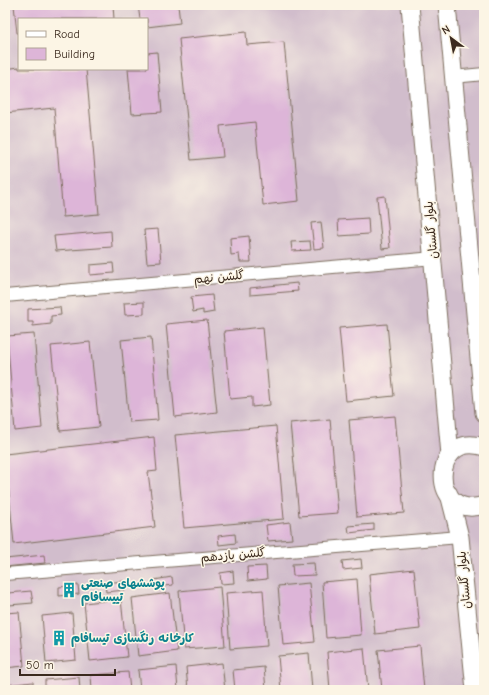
<svg xmlns="http://www.w3.org/2000/svg" width="489" height="695" viewBox="0 0 489 695" font-family="'Comic Neue','Playpen Sans Arabic',sans-serif">
<style>
.industrial{fill:#d1bdcc;fill-rule:evenodd}
.building{fill:#ddb5d8}
.lines{fill:none;stroke-linecap:round;stroke-linejoin:round}
.street-casing{stroke:#7c6d5d;stroke-width:14}
.secondary-casing{stroke:#7c6d5d;stroke-width:19}
.street{stroke:#fff;stroke-width:12}
.secondary{stroke:#fff;stroke-width:17}
.labels{text-anchor:middle;dominant-baseline:central;stroke-width:3;stroke-linejoin:round;paint-order:stroke}
.street-label{font-size:12px;fill:#3b2a1e;stroke:#fcf5e5}
.culture-label{font-size:12px;font-weight:bold;fill:#0d838f;stroke:#fcf5e5;text-anchor:start}
</style>
<rect width="100%" height="100%" fill="#fcf5e5"/>
<filter id="ink" filterUnits="userSpaceOnUse"><feTurbulence type="fractalNoise" baseFrequency=".025" numOctaves="2"/><feDisplacementMap in="SourceGraphic" scale="8" xChannelSelector="R" yChannelSelector="G"/><feConvolveMatrix kernelMatrix="1 2 1 2 8 2 1 2 1" color-interpolation-filters="sRGB"/></filter>
<filter id="wash" filterUnits="userSpaceOnUse"><feTurbulence type="fractalNoise" baseFrequency=".012" numOctaves="4" result="noise"/><feDisplacementMap in="SourceGraphic" scale="16" xChannelSelector="R" yChannelSelector="G"/><feGaussianBlur stdDeviation="0.9" result="paint"/><feColorMatrix in="noise" values="0 0 0 0 0 0 0 0 0 0 0 0 0 0 0 0 0 1.4 0 .05"/><feComposite in="paint" operator="in"/></filter>
<g filter="url(#wash)">
<rect width="100%" height="100%" fill="#f6ead2"/>
<path class="industrial" d="M 5,5 L 484,5 L 484,690 L 5,690 ZM 19,19 L 147,19 L 147,69 L 19,69 Z"/>
<g id="blocks">
<g class="building">
<polygon points="14,5 113,5 114,19 19,19 19,33 17,33"/>
<polygon points="138,5 178,5 180,23 147,27 147,19 140,19"/>
<polygon points="246,32 247,45 284,42 299,201 263,205 255,122 220,126 223,157 191,160 179,39"/>
<polygon points="157,52 162,112 132,114 128,69 147,69 147,53"/>
<polygon points="19,67 19,69 86,69 99,214 63,217 54,108 5,113 5,69"/>
<polygon points="385,196 390,248 382,249 377,197"/>
<polygon points="368,218 369,234 339,236 338,220"/>
<polygon points="321,222 324,248 314,249 311,223"/>
<polygon points="158,229 161,262 147,263 144,230"/>
<polygon points="111,231 112,247 56,251 54,236"/>
<polygon points="249,236 251,262 240,262 239,254 231,255 230,238"/>
<polygon points="310,241 311,250 292,251 291,242"/>
<polygon points="113,263 114,273 90,275 90,265"/>
<polygon points="297,283 298,291 250,295 250,288"/>
<polygon points="212,295 214,312 203,314 203,310 193,312 191,297"/>
<polygon points="144,302 144,314 125,315 124,303"/>
<polygon points="60,307 61,315 51,316 51,324 33,326 33,322 28,322 28,309"/>
<polygon points="207,320 217,412 175,417 166,324"/>
<polygon points="387,324 394,396 346,401 339,328"/>
<polygon points="263,327 270,405 252,407 252,397 230,399 224,331"/>
<polygon points="34,334 42,428 15,431 7,336"/>
<polygon points="151,337 158,420 129,422 121,340"/>
<polygon points="90,342 99,427 60,431 51,346"/>
<polygon points="395,416 404,513 357,517 349,420"/>
<polygon points="330,419 338,513 299,516 290,423"/>
<polygon points="276,426 284,519 184,528 175,435"/>
<polygon points="154,437 157,471 148,472 155,527 14,544 5,454"/>
<polygon points="290,522 292,539 268,541 266,525"/>
<polygon points="374,524 374,530 349,533 348,526"/>
<polygon points="235,534 236,543 219,545 218,536"/>
<polygon points="44,555 45,563 5,567 5,559"/>
<polygon points="361,559 362,568 343,570 342,561"/>
<polygon points="314,563 315,575 293,576 292,564"/>
<polygon points="266,566 267,579 248,581 247,567"/>
<polygon points="414,569 420,629 375,634 369,574"/>
<polygon points="233,571 234,583 221,584 220,573"/>
<polygon points="172,577 173,585 155,587 154,580"/>
<polygon points="357,579 361,635 326,638 322,582"/>
<polygon points="124,581 125,590 106,592 105,583"/>
<polygon points="309,583 315,642 283,645 278,586"/>
<polygon points="78,585 79,594 59,596 59,587"/>
<polygon points="220,587 225,646 184,649 179,591"/>
<polygon points="263,590 267,646 230,649 226,593"/>
<polygon points="31,591 33,603 9,605 8,593"/>
<polygon points="170,593 177,651 138,656 132,598"/>
<polygon points="121,599 127,657 90,661 84,603"/>
<polygon points="19,612 24,666 5,668 5,613"/>
<polygon points="72,613 76,660 46,663 42,616"/>
<polygon points="420,646 424,690 382,690 378,650"/>
<polygon points="364,648 368,690 330,690 327,652"/>
<polygon points="309,653 312,690 281,690 278,656"/>
<polygon points="222,663 225,690 188,690 186,667"/>
<polygon points="176,666 178,690 140,690 138,670"/>
<polygon points="264,667 266,690 235,690 233,670"/>
<polygon points="128,672 130,690 92,690 91,675"/>
<polygon points="79,677 80,690 45,690 45,680"/>
<polygon points="33,682 34,690 5,690 5,685"/>
</g>
</g>
</g>
<g filter="url(#ink)">
<use href="#blocks" fill-opacity="0" stroke="#7c6d5d" stroke-width="1"/>
<g class="lines">
<g class="street-casing">
<g id="street">
<polyline points="453,77 484,74"/>
<polyline points="5,296 434,258"/>
<polyline points="5,574 460,537"/>
</g>
</g>
<g class="secondary-casing">
<g id="secondary">
<polyline points="410,5 450,455"/>
<polyline points="447,5 484,413"/>
<path d="M 484,447 C 429,430 430,522 484,505"/>
<polyline points="449,494 460,537 475,690"/>
</g>
</g>
<use href="#street" class="street"/>
<use href="#secondary" class="secondary"/>
</g>
</g>
<defs>
<g id="building-bare" transform="scale(1.2)"><path d="M-4-6H4V6H1V3H-1V6H-4ZM-2.5-4.3h1.7v1.8h-1.7ZM.8-4.3h1.7v1.8H.8ZM-2.5-1h1.7V.8h-1.7ZM.8-1h1.7V.8H.8Z" fill="#0f9aa8" stroke="#fcf5e5" stroke-width="2.5" paint-order="stroke"/></g>
</defs>
<g fill-rule="evenodd">
<use href="#building-bare" x="69" y="590"/>
<use href="#building-bare" x="59" y="638"/>
</g>
<g class="labels">
<g class="street-label">
<text transform="translate(431 230) rotate(-95)">بلوار گلستان</text>
<text transform="translate(219 277) rotate(-5)">گلشن نهم</text>
<text transform="translate(233 555) rotate(-5)">گلشن یازدهم</text>
<text transform="translate(464 580) rotate(-95)">بلوار گلستان</text>
</g>
<g class="culture-label">
<text x="81" y="583">پوششهای صنعتی<tspan x="81" dy="14">تییسافام</tspan></text>
<text x="71" y="638">کارخانه رنگسازی تیسافام</text>
</g>
</g>
<rect width="489" height="695" fill="none" stroke="#fcf5e5" stroke-width="20"/>
<rect x="18" y="18" width="130" height="52" fill="#fcf5e5" stroke="#afa495"/>
<rect x="26" y="31" width="20" height="6" fill="#ffffff" stroke="#afa495"/>
<text x="54" y="38" font-size="12" fill="#3b2a1e">Road</text>
<rect x="26" y="48" width="20" height="12" fill="#ddb5d8" stroke="#afa495"/>
<text x="54" y="58" font-size="12" fill="#3b2a1e">Building</text>
<g transform="translate(451 38) rotate(328)" stroke="#fcf5e5" stroke-width="3" paint-order="stroke">
<path d="M0-3L7 15L0 10L-7 15Z" fill="#3b2a1e"/>
<text y="-6" font-size="11" font-weight="bold" text-anchor="middle" fill="#3b2a1e">N</text>
</g>
<path d="M20 669v6h95v-6" fill="none" stroke="#3b2a1e" stroke-width="2"/>
<text x="26" y="669" font-size="12" fill="#3b2a1e" stroke="#fcf5e5" stroke-width="3" paint-order="stroke">50 m</text>
</svg>
